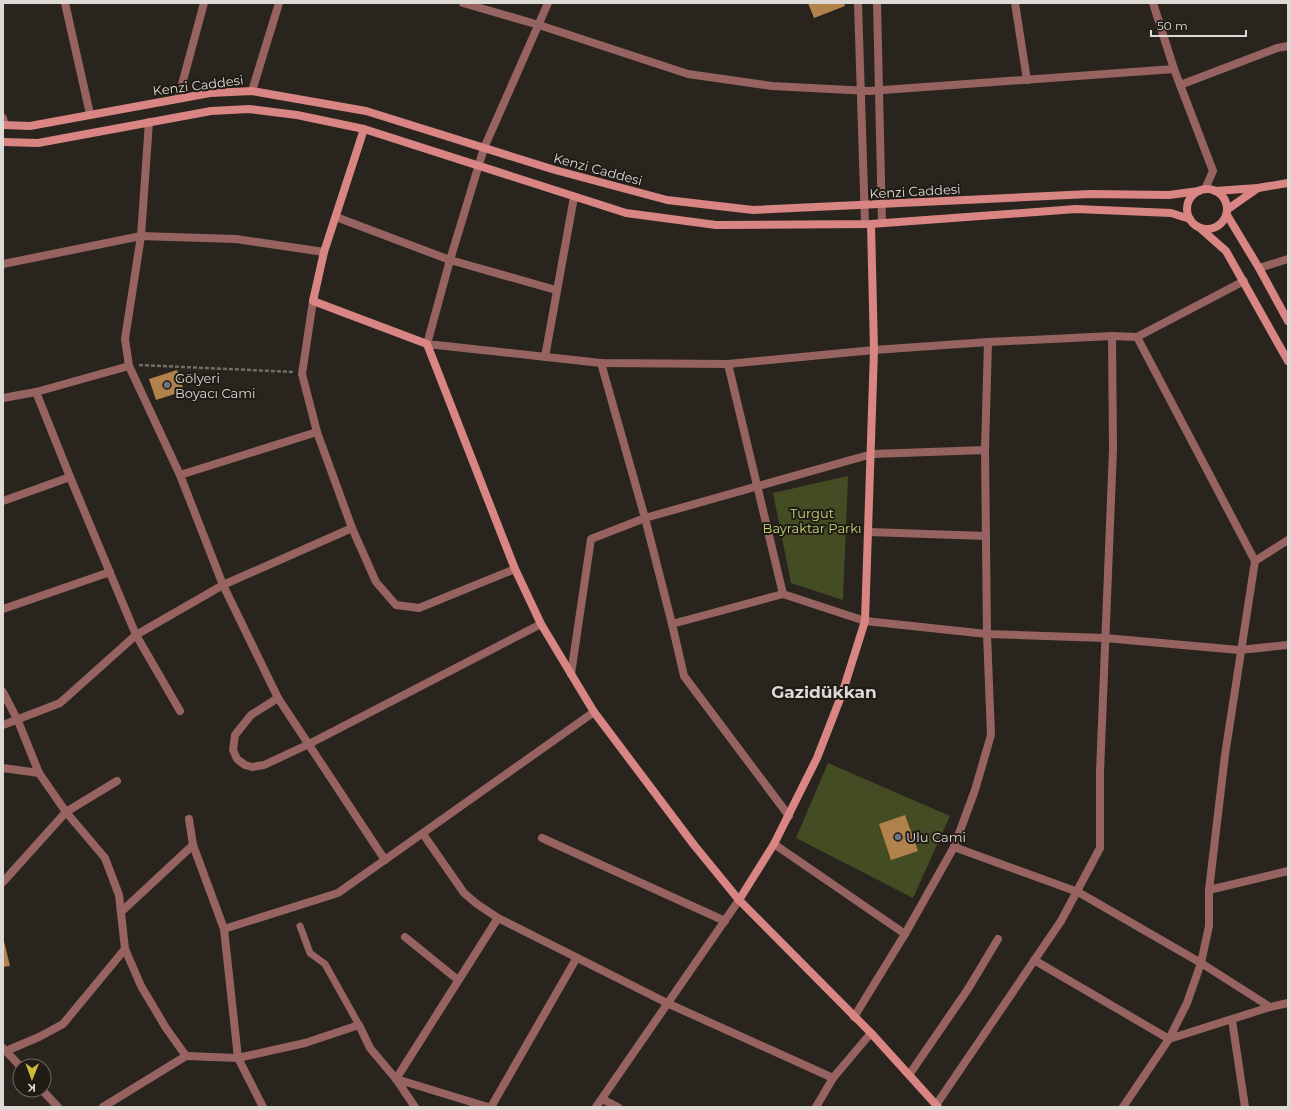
<svg xmlns="http://www.w3.org/2000/svg" width="1291" height="1110" viewBox="0 0 1291 1110" font-family="Montserrat,sans-serif">
<style>
.green{fill:#444c24}
.building{fill:#b1824c}
.lines{fill:none;stroke-linecap:round;stroke-linejoin:round}
.path{stroke:#726d68;stroke-width:2.5;stroke-dasharray:4 2;stroke-linecap:butt}
.lane{stroke:#976361;stroke-width:7}
.street{stroke:#976361;stroke-width:8}
.secondary{stroke:#d88583;stroke-width:8}
.worship-dot{fill:#6b7280;stroke:#201b15;stroke-width:1.5}
.labels{text-anchor:middle;dominant-baseline:central;stroke-width:4;stroke-linejoin:round;paint-order:stroke}
.street-label{font-size:13px;fill:#dddad6;stroke:#201b15}
.poi-label{font-size:13px;fill:#dddad6;stroke:#201b15;text-anchor:start}
.park-label{font-size:13px;fill:#c5d97b;stroke:#201b15}
.district-label{font-size:17px;font-weight:bold;fill:#dddad6;stroke:#201b15}
</style>
<rect width="100%" height="100%" fill="#2a241e"/>
<g class="green">
<polygon points="848,476 843,600 791,583 773,493"/>
<polygon points="828,763 950,816 913,898 796,838"/>
</g>
<g class="building">
<polygon points="808,3 844,3 845,6 814,18"/>
<polygon points="177,370 184,391 156,400 149,379"/>
<polygon points="905,815 918,851 891,860 879,824"/>
<polygon points="3,937 10,966 3,967"/>
</g>
<g class="lines">
<polyline class="path" points="139,365 294,372"/>
<polyline class="lane" points="300,926 310,953 325,964 359,1025"/>
<g class="street">
<polyline points="65,3 90,114"/>
<polyline points="463,3 539,25 688,74 772,86 869,91 1174,69"/>
<polyline points="548,3 484,148 450,260 427,344 601,363 728,364 874,350 988,342 1112,336 1137,337 1244,281"/>
<polyline points="858,3 865,224"/>
<polyline points="877,3 882,223"/>
<polyline points="1015,3 1027,80"/>
<polyline points="1153,3 1174,69 1213,171 1205,189"/>
<polyline points="1180,85 1277,48 1288,46"/>
<polyline points="252,91 279,3"/>
<polyline points="178,99 204,3"/>
<polyline points="3,118 5,125"/>
<polyline points="149,122 141,236 125,339 129,366 180,475 223,585 278,698 385,860"/>
<polyline points="336,217 450,260 556,290"/>
<polyline points="3,264 141,236 236,239 324,252"/>
<polyline points="1259,268 1288,259"/>
<polyline points="313,301 302,374 317,432 352,528 376,582 396,605 419,608 515,569"/>
<polyline points="1137,337 1255,561"/>
<polyline points="545,357 574,197"/>
<polyline points="601,363 645,518 672,624 684,676 789,816"/>
<polyline points="728,364 783,594 865,621 987,634 1105,638 1239,650 1288,645"/>
<polyline points="36,392 70,477 136,635 180,711"/>
<polyline points="3,398 36,392 129,366"/>
<polyline points="180,475 317,432"/>
<polyline points="3,501 70,477"/>
<polyline points="869,532 986,536"/>
<polyline points="3,609 110,572"/>
<polyline points="672,624 783,594"/>
<polyline points="571,674 591,539 645,518 872,454 985,450"/>
<polyline points="3,692 18,721 39,773 66,812 105,858 119,895 125,949 141,986 166,1028 186,1056"/>
<polyline points="278,698 251,715 235,735 233,750 237,759 245,765 252,767 264,765 309,744 541,624"/>
<polyline points="3,725 60,703 136,635 223,585 352,528"/>
<polyline points="3,768 39,773"/>
<polyline points="189,819 193,845 224,929 238,1058 263,1107"/>
<polyline points="423,834 464,893 477,904 498,918"/>
<polyline points="542,838 725,921"/>
<polyline points="774,844 905,934"/>
<polyline points="954,847 1078,892 1201,963 1270,1007"/>
<polyline points="3,882 66,812 117,781"/>
<polyline points="1209,890 1288,871"/>
<polyline points="121,912 193,845"/>
<polyline points="224,929 338,893 594,712"/>
<polyline points="405,937 458,980"/>
<polyline points="1034,960 1169,1039 1270,1007 1288,1003"/>
<polyline points="854,1017 905,934 954,847 975,790 991,735 987,634 985,450 988,342"/>
<polyline points="1232,1020 1245,1107"/>
<polyline points="3,1048 20,1066"/>
<polyline points="6,1051 39,1037 63,1024 125,949"/>
<polyline points="909,1075 968,989 998,939"/>
<polyline points="42,1090 58,1107"/>
<polyline points="602,1099 618,1107"/>
<polyline points="936,1105 1061,921 1100,848 1100,772 1113,449 1112,336"/>
<polyline points="103,1107 186,1056 238,1058 305,1043 359,1025 370,1048 396,1079 415,1107"/>
<polyline points="488,1107 396,1079 498,918 669,1004 833,1078"/>
<polyline points="491,1107 576,959"/>
<polyline points="596,1107 739,900"/>
<polyline points="816,1107 833,1078 871,1033"/>
<polyline points="1123,1107 1169,1039 1187,1003 1201,963 1209,926 1209,890 1225,755 1255,561 1288,540"/>
</g>
<g class="secondary">
<polyline points="3,125 30,126 210,93 252,91 366,111 555,170 667,200 753,210 1090,194 1169,195 1199,191"/>
<polyline points="364,129 324,252 313,301 427,344 515,569 541,624 594,712 694,845 739,900 871,1033 938,1107"/>
<polyline points="3,142 38,143 211,111 249,109 297,115 364,129 626,213 716,225 871,224 1076,209 1171,213 1190,219"/>
<polyline points="1258,188 1288,183"/>
<circle cx="1207" cy="209" r="20"/>
<polyline points="1215,191 1258,188 1228,209"/>
<polyline points="1227,215 1259,268 1288,321"/>
<polyline points="1200,228 1226,251 1288,361"/>
<polyline points="739,900 774,844 817,758 842,694 865,621 874,350 871,224"/>
</g>
</g>
<g class="worship-dot">
<circle cx="167" cy="385" r="4"/>
<circle cx="898" cy="837" r="4"/>
</g>
<g class="labels">
<g class="street-label">
<text transform="translate(198 85) rotate(-7)">Kenzi Caddesi</text>
<text transform="translate(598 169) rotate(15)">Kenzi Caddesi</text>
<text transform="translate(915 191) rotate(-3)">Kenzi Caddesi</text>
</g>
<g class="poi-label">
<text x="175" y="378">Gölyeri<tspan x="175" dy="15">Boyacı Cami</tspan></text>
<text x="906" y="837">Ulu Cami</text>
</g>
<g class="park-label">
<text x="812" y="513">Turgut<tspan x="812" dy="15">Bayraktar Parkı</tspan></text>
</g>
<g class="district-label">
<text x="824" y="692">Gazidükkan</text>
</g>
</g>
<rect width="1291" height="1110" fill="none" stroke="#dddad6" stroke-width="8"/>
<g transform="translate(32 1078) rotate(181)"><circle r="19" fill="#201b15" stroke="#6c6762"/>
<path d="M0-3L7 15L0 10L-7 15Z" fill="#ccb939"/>
<text y="-6" font-size="11" font-weight="bold" text-anchor="middle" fill="#dddad6">K</text>
</g>
<path d="M1151 30v6h95v-6" fill="none" stroke="#dddad6" stroke-width="2"/>
<text x="1157" y="30" font-size="12" fill="#dddad6" stroke="#201b15" stroke-width="3" paint-order="stroke">50 m</text>
</svg>
